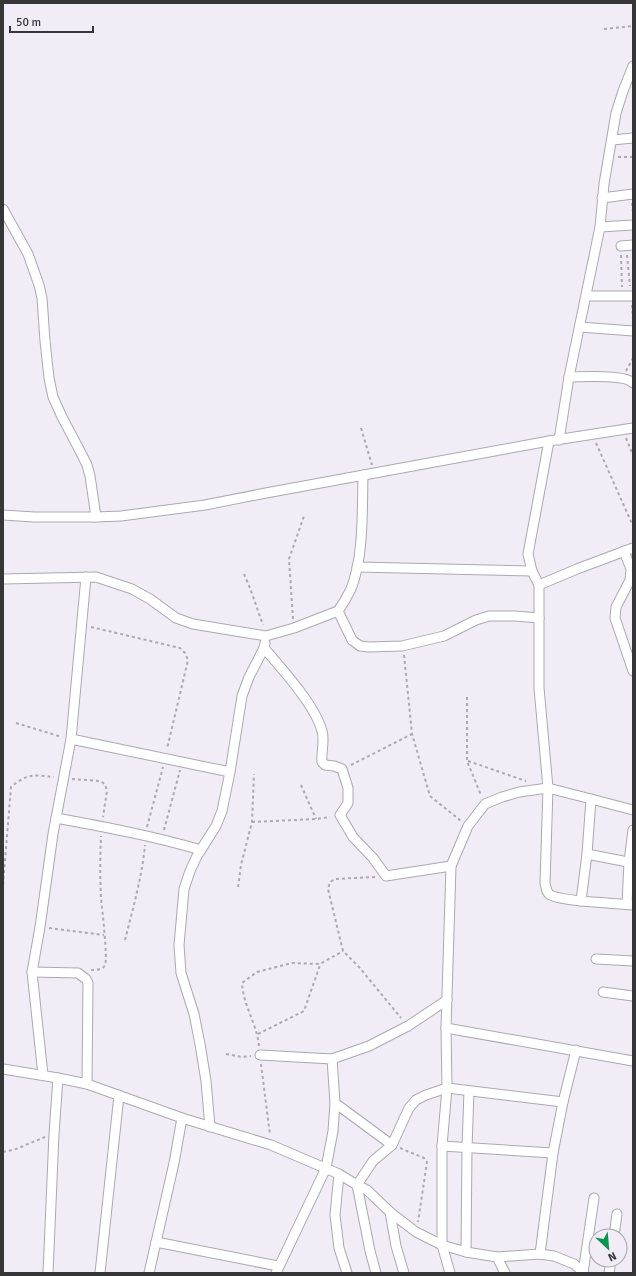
<svg xmlns="http://www.w3.org/2000/svg" width="636" height="1276" viewBox="0 0 636 1276" font-family="Signika,sans-serif">
<style>
.lines{fill:none;stroke-linecap:round;stroke-linejoin:round}
.street-casing{stroke:#aca8b0;stroke-width:11}
.path{stroke:#ada9b0;stroke-width:2;stroke-dasharray:3 3;stroke-linecap:butt}
.street{stroke:#fff;stroke-width:9}
</style>
<rect width="100%" height="100%" fill="#f1ecf6"/>
<g class="lines">
<g class="street-casing">
<g id="street">
<polyline points="612,140 633,138"/>
<polyline points="602,198 633,194"/>
<polyline points="3,209 28,254 39,285 42,298 45,341 49,378 53,397 62,417 80,451 87,465 90,476 96,517"/>
<polyline points="600,227 633,225"/>
<polyline points="621,246 633,245"/>
<polyline points="586,296 633,296"/>
<polyline points="580,327 633,331"/>
<path d="M 569,377 C 583,377 625,374 633,383"/>
<polyline points="559,440 569,377 600,227 604,184 616,113 623,91 633,66"/>
<path d="M 549,441 L 528,554 L 532,571 L 539,585 L 539,688 L 548,788 L 545,883 C 546,887 546,891 549,894 C 559,902 617,903 633,905"/>
<polyline points="3,515 34,517 96,517 121,516 205,505 266,493 429,463 549,441 633,428"/>
<polyline points="624,551 631,569 630,580 616,607 615,618 633,671"/>
<polyline points="357,567 532,571"/>
<polyline points="3,579 96,577 132,589 150,599 176,618 193,624 266,636 294,628 338,611 352,640 360,646 369,647 402,646 444,636 476,620 489,616 515,616 539,618"/>
<polyline points="539,585 577,569 633,548"/>
<path d="M 338,611 C 343,604 347,597 351,589 C 364,556 362,511 363,475"/>
<path d="M 265,643 L 264,648 C 282,669 315,705 322,731 C 325,740 321,752 322,762 L 325,765 L 334,766 L 342,769 L 348,788 L 348,803 L 340,815 L 353,837 L 373,858 L 386,876 L 451,866"/>
<polyline points="71,739 230,772"/>
<polyline points="591,799 633,810"/>
<path d="M 56,818 C 105,827 153,836 201,850"/>
<polyline points="587,854 633,863"/>
<polyline points="627,904 629,862 633,830"/>
<polyline points="596,959 633,961"/>
<polyline points="32,972 78,973 86,979 88,983 87,1084"/>
<polyline points="603,992 633,996"/>
<polyline points="446,1028 633,1061"/>
<polyline points="260,1055 332,1059 335,1103 392,1145"/>
<polyline points="332,1059 369,1046 408,1026 447,1000"/>
<polyline points="3,1069 58,1078 87,1084 182,1118 271,1145 339,1174 357,1185 367,1190 390,1212 416,1232 442,1245 466,1252 497,1257 540,1254 554,1256 574,1264 584,1273"/>
<polyline points="43,1075 32,972 40,927 53,834 71,739 86,577"/>
<polyline points="210,1127 206,1081 200,1044 194,1014 181,973 179,945 184,889 190,871 197,856 216,826 222,811 230,772 242,696 249,677 264,648"/>
<polyline points="442,1146 553,1153"/>
<polyline points="339,1174 335,1215 339,1248 347,1273"/>
<polyline points="390,1212 396,1246 404,1273"/>
<polyline points="614,1236 617,1214"/>
<polyline points="156,1242 278,1266"/>
<polyline points="466,1252 467,1148 469,1091"/>
<polyline points="540,1254 553,1153 563,1102 576,1050"/>
<polyline points="497,1257 505,1273"/>
<polyline points="48,1273 54,1134 58,1078"/>
<polyline points="100,1273 119,1095"/>
<polyline points="149,1273 174,1163 182,1118"/>
<polyline points="276,1273 326,1168 333,1131 335,1103"/>
<polyline points="376,1273 370,1251 357,1185 373,1161 392,1145 409,1108 416,1100 426,1095 447,1088 563,1102"/>
<polyline points="450,1273 442,1245 442,1146 447,1088 446,1028 451,866 468,826 485,804 502,797 519,792 548,788 591,799 587,854 581,901"/>
<polyline points="583,1273 594,1198"/>
<polyline points="609,1273 611,1260"/>
</g>
</g>
<g class="path">
<polyline points="604,29 633,26"/>
<polyline points="618,157 633,157"/>
<polyline points="632,203 633,212"/>
<polyline points="621,255 622,287"/>
<polyline points="627,255 630,286"/>
<polyline points="632,305 633,319"/>
<polyline points="626,371 633,358"/>
<polyline points="361,428 372,465"/>
<polyline points="626,438 633,455"/>
<polyline points="596,443 633,526"/>
<polyline points="244,574 250,588 263,625"/>
<polyline points="293,619 289,559 304,516"/>
<polyline points="91,627 180,648 185,653 188,660 167,749"/>
<polyline points="404,655 412,734 430,796 461,821"/>
<polyline points="467,697 467,761 481,795"/>
<polyline points="16,723 62,737"/>
<polyline points="468,761 526,781"/>
<polyline points="351,765 412,734"/>
<polyline points="72,779 100,781 105,784 107,791 103,817"/>
<polyline points="301,785 316,819"/>
<polyline points="252,822 316,819 330,817"/>
<polyline points="147,827 163,767"/>
<polyline points="164,830 180,770"/>
<polyline points="375,877 335,879 330,882 328,889 343,951 359,967 401,1018"/>
<path d="M 3,885 L 11,787 C 28,773 33,775 54,777"/>
<polyline points="238,887 241,865 252,822 254,774"/>
<polyline points="49,928 104,935"/>
<path d="M 125,940 C 133,908 142,877 145,845"/>
<path d="M 91,970 C 95,970 103,970 105,965 C 108,958 102,909 101,898 C 100,877 100,856 101,836"/>
<polyline points="258,1034 304,1011 320,965"/>
<path d="M 259,1046 C 257,1024 243,1005 242,983 L 257,972 L 292,963 L 320,964 L 343,951"/>
<polyline points="226,1054 242,1057 251,1056"/>
<polyline points="261,1064 270,1135"/>
<polyline points="400,1148 424,1158 427,1162 418,1222"/>
<polyline points="3,1152 16,1149 45,1137"/>
</g>
<use href="#street" class="street"/>
</g>
<rect width="636" height="1276" fill="none" stroke="#363538" stroke-width="8"/>
<g transform="translate(608 1248) rotate(154)"><circle r="19" fill="#f1ecf6" stroke="#a6a3aa"/>
<path d="M0-3L7 15L0 10L-7 15Z" fill="#0d9351"/>
<text y="-6" font-size="11" font-weight="bold" text-anchor="middle" fill="#363538">N</text>
</g>
<path d="M10 26v6h83v-6" fill="none" stroke="#363538" stroke-width="2"/>
<text x="16" y="26" font-size="12" fill="#363538" stroke="#f1ecf6" stroke-width="3" paint-order="stroke">50 m</text>
</svg>
